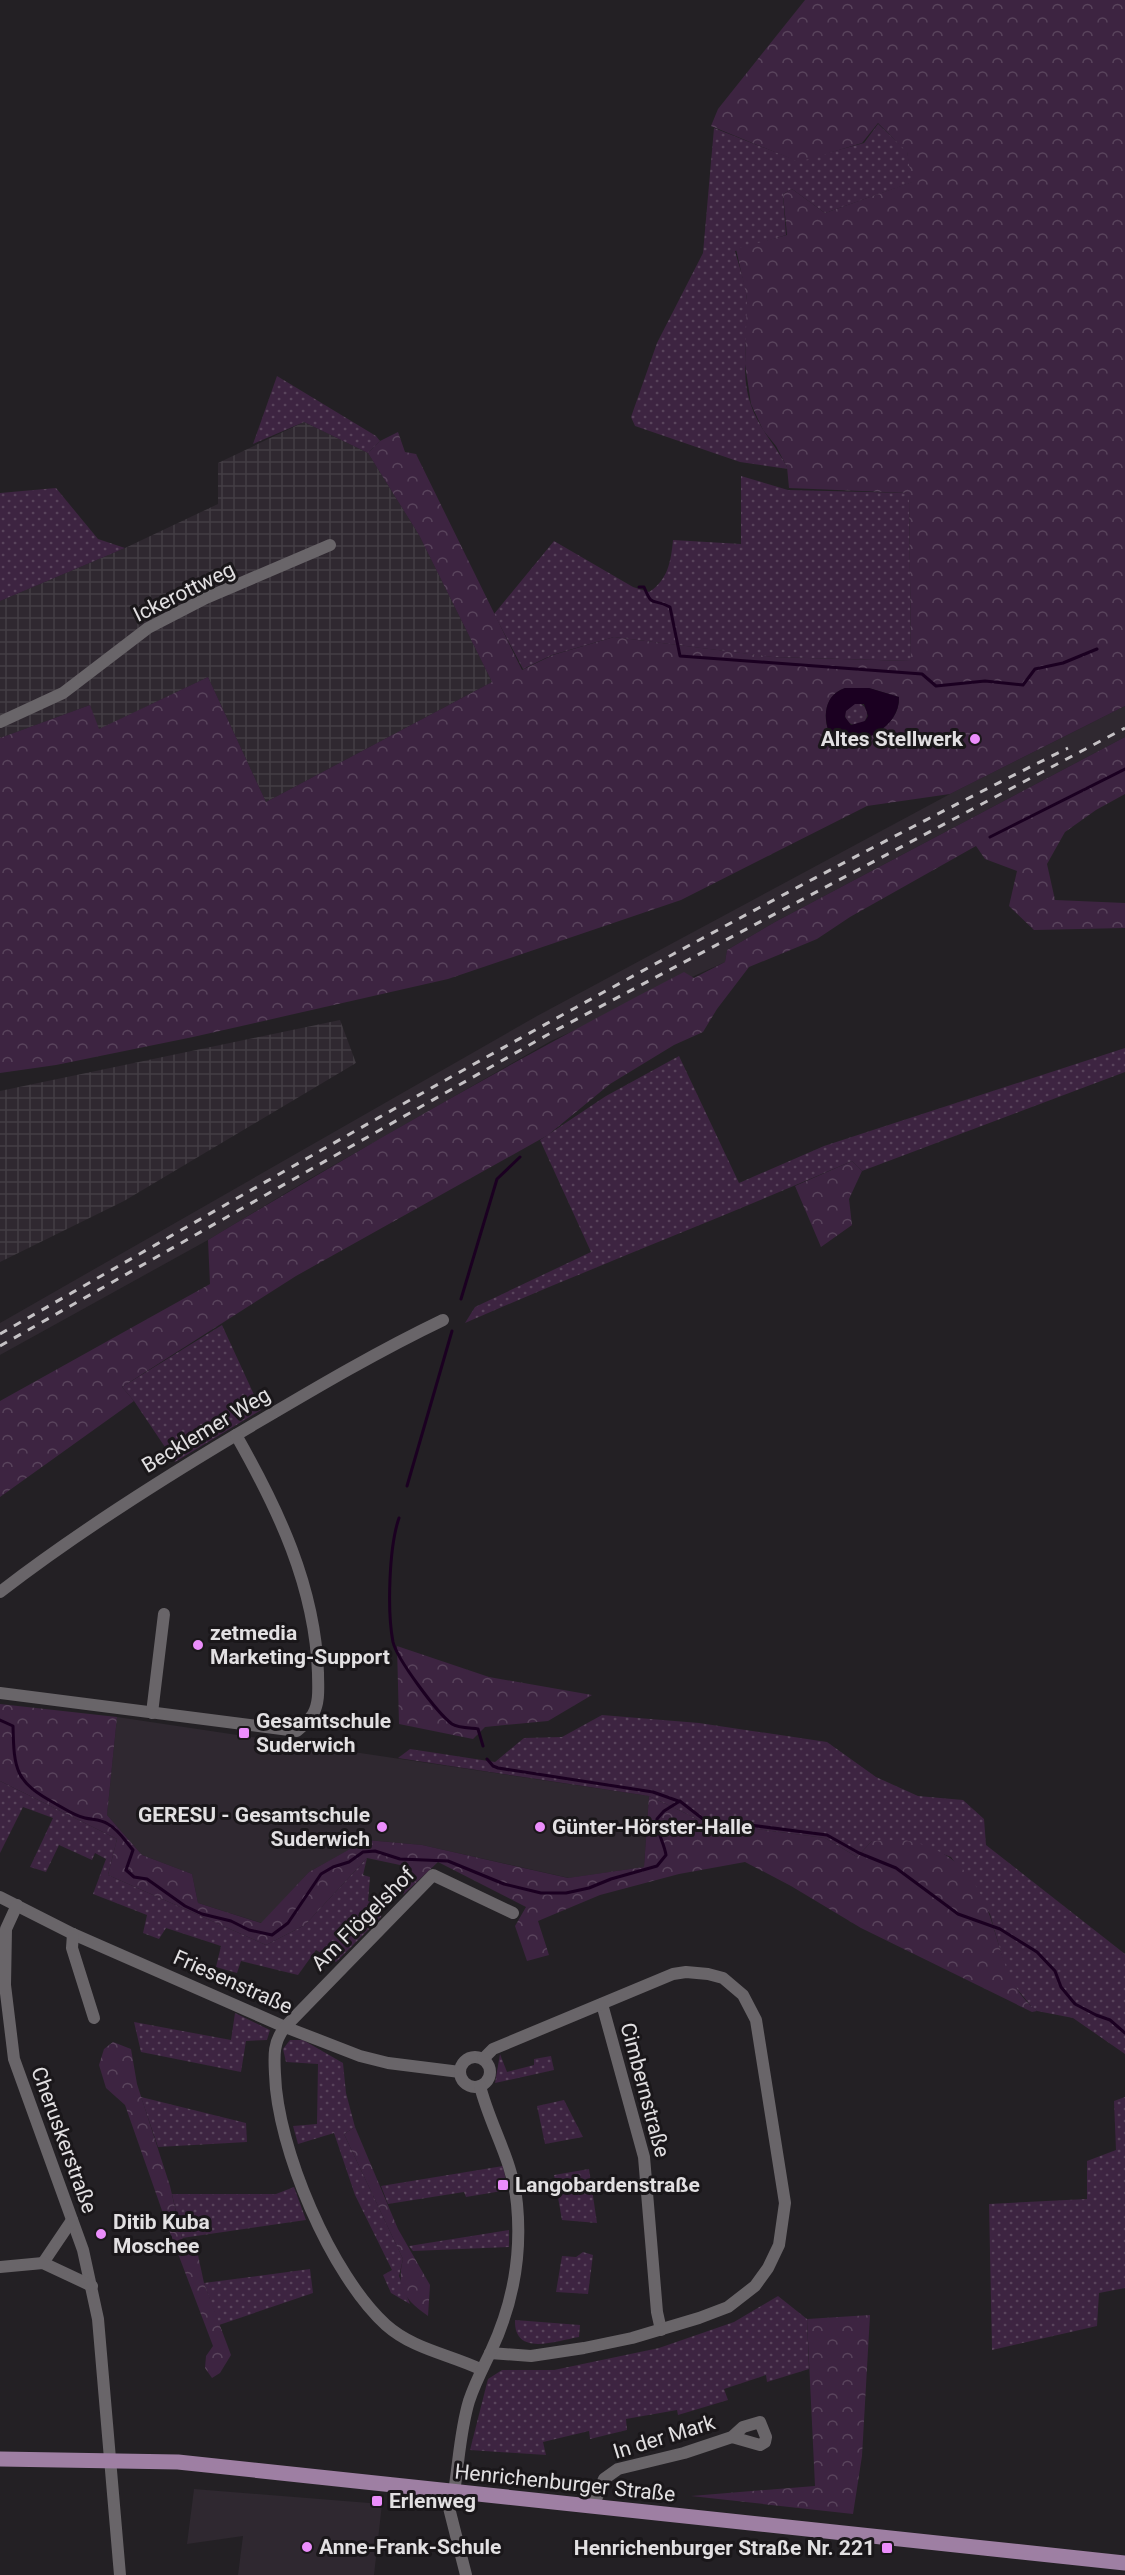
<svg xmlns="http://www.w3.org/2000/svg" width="1125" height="2575" viewBox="0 0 1125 2575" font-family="Roboto,sans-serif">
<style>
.built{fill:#2f2830}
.industrial{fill:url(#industrial-grid)}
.grass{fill:url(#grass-dots)}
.forest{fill:url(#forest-crowns);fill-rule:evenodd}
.water{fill:#1b0021;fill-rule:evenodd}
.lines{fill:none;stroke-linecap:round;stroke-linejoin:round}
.stream{stroke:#1b0021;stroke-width:3}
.minor{stroke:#696569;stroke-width:12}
.major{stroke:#9e7fa3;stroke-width:15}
.rail{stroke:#c5c2c5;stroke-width:3;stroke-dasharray:8 8;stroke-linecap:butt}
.poi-dot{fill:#eb8dfb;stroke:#1a171a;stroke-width:2}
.labels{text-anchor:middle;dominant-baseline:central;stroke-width:6;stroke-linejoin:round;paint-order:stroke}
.street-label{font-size:21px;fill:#e2e0e2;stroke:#1a171a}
.poi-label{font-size:21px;font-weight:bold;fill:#e2e0e2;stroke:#1a171a;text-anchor:start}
</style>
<defs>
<pattern id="industrial-grid" width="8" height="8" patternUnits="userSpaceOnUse" patternTransform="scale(1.5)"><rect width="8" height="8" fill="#2f2830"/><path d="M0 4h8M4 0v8" fill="none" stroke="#433d44"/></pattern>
<pattern id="grass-dots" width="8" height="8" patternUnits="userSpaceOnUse" patternTransform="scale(1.5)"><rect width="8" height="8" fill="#3d2441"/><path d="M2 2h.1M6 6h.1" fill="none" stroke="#59445c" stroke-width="1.8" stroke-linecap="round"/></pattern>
<pattern id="forest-crowns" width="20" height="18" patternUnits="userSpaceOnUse" patternTransform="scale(1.5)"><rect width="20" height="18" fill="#3d2441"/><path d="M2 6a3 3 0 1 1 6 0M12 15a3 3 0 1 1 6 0" fill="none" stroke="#59445c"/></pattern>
</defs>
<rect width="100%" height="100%" fill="#232024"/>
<g class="built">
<polygon points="1125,706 1125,737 775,922 727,950 725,962 551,1041 306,1181 208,1240 0,1355 0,1323 537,1016 950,794"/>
<polygon points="117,1717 649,1796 644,1867 569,1878 422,1845 367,1840 309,1872 262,1923 198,1903 192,1874 142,1855 107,1815"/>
<polygon points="194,2489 382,2504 374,2575 238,2575 243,2536 187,2544"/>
</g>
<g class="industrial">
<polygon points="304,422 368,453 419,535 492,682 266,802 208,677 98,730 90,705 0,738 0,601 125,548 218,504 218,463"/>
<polygon points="340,1020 356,1063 124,1201 0,1262 0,1091"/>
</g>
<g class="grass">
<path d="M 878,124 L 907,151 L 913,182 L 825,213 L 792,189 L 783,194 L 786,235 L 735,251 C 739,266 746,284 747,300 C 749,334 739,372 751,405 C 759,429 777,447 788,469 L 740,462 L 635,426 L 631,417 L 657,343 L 703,253 L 714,128 L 798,161 L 864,143 Z"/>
<polygon points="277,376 376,436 380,441 368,453 304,422 253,444"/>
<path d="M 741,476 L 788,490 L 909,493 L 911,661 L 772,657 L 614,637 L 552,655 L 523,669 L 494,614 L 554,541 L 633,587 L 649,592 C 668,580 671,561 673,540 L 741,544 Z"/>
<polygon points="56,488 98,539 125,548 0,601 0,493"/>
<circle cx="856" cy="714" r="11"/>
<path d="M 1125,1048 L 1125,1072 L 862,1171 L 852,1161 C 724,1217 593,1267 465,1323 L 475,1307 L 591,1252 L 540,1140 L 606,1096 L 679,1056 L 739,1183 L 824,1146 Z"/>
<polygon points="222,1325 261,1410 175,1462 134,1401 122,1387"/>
<polygon points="602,1715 699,1723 827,1742 876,1777 918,1796 963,1800 984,1819 986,1845 1125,1954 1125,2054 1073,2018 1037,2011 1032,2007 1008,1978 990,1914 951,1857 908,1841 872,1841 857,1857 825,1838 704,1822 649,1796 398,1758 410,1749 495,1762 524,1738 562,1737"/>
<polygon points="0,1781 117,1839 108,1875 266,1945 305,1925 367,1858 363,1875 370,1877 368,1901 382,1907 381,1917 336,1962 316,1950 298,1975 241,1961 237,1973 216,1967 221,1946 166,1928 159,1939 143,1933 147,1915 93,1894 106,1859 95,1853 92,1860 59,1845 46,1872 30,1867 53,1818 23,1807 0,1853"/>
<polygon points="235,2013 270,2030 267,2040 246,2041 241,2072 141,2052 134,2022 231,2040"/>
<polygon points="290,2040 303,2040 343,2063 346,2093 355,2127 344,2134 403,2259 399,2276 410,2304 391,2293 383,2275 392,2270 355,2195 334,2133 298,2144 293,2126 317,2124 318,2064 286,2062 283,2049"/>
<polygon points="500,2054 507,2072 534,2065 534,2059 551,2056 554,2070 495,2083"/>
<polygon points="141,2097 246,2123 247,2142 158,2147"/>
<polygon points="1125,2097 1125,2288 1099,2293 1097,2326 992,2350 989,2204 1087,2199 1087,2161 1116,2150 1114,2101"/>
<polygon points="564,2100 583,2137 545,2144 537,2106"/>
<polygon points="503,2166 508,2190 466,2197 464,2192 388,2204 381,2186"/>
<polygon points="589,2169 597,2223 562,2220 554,2175"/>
<polygon points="294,2187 306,2220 182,2238 172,2194 276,2194"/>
<polygon points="509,2230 509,2247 413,2251 409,2246"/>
<polygon points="583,2252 593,2255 588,2294 556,2292 562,2256 576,2257"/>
<polygon points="310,2269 313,2293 219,2325 204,2283"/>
<polygon points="778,2296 807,2319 809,2369 767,2382 766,2375 724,2389 728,2400 678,2415 677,2410 626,2419 627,2430 590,2439 589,2431 543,2442 546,2455 470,2450 488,2379 502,2370 554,2370 659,2348 734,2322"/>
<path d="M 515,2320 L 580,2325 L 579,2337 C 555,2341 514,2357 515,2320 Z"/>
</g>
<g class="forest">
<path d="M 805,0 L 1125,0 L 1125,706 L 950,794 L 867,806 L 681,900 L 448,979 L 193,1037 L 56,1065 L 0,1073 L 0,738 L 90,705 L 99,729 L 208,677 L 266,802 L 492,682 L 419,535 L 368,453 L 380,441 L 398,432 L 405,452 L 416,454 L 522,670 L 553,655 L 614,637 L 773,657 L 911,661 L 909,493 L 789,488 L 787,467 L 776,446 L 763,430 L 751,404 L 745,364 L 747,298 L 736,249 L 787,235 L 783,194 L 792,189 L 825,213 L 912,182 L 907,152 L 878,123 L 862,143 L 799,162 L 711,126 L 718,109 ZM 845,688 L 869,688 L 899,697 C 900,728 862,745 834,743 C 822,724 821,696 845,688 Z"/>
<path d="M 1125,737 L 1125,794 L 1096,810 L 1065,832 L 1047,864 L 1055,900 L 1125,903 L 1125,928 L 1034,930 L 1009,906 L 1017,871 L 985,859 L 976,846 L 850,917 L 817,939 L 749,967 L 717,1009 L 703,1032 L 674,1045 L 610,1084 L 548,1135 L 296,1276 L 122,1387 L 134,1401 L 0,1497 L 0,1401 L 210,1284 L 208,1240 C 364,1146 522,1056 684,972 L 694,978 L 725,962 L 727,950 L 775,922 Z"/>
<polygon points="852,1161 862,1171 849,1199 852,1225 821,1247 795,1186"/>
<polygon points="397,1646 489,1677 592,1695 548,1721 485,1727 473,1739 399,1724"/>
<path d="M 0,1704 L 117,1717 L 107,1815 L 142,1855 L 192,1874 L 198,1903 L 261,1923 L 309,1872 L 366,1840 L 422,1845 L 568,1878 L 644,1867 L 649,1796 L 704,1822 L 825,1838 L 857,1857 L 872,1841 C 884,1841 898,1839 909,1841 C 962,1852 983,1887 996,1936 C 1005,1965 1011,1990 1037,2011 L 1032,2012 L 861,1928 L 791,1886 L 745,1862 L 679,1874 L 600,1895 L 538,1921 L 549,1955 L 527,1961 L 515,1926 L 526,1907 L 438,1862 L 403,1895 L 412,1870 L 400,1865 L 367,1858 L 305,1925 L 266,1945 L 108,1875 L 117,1839 L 0,1781 Z"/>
<polygon points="113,2042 131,2049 137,2084 170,2186 182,2238 198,2255 204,2283 231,2355 220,2373 212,2378 205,2368 206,2356 213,2346 166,2222 125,2105 106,2088 99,2065 104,2049"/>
<path d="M 355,2127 L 398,2229 L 430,2285 L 428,2316 C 405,2300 396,2288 403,2259 L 344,2134 Z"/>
<polygon points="870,2315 862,2456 853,2514 691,2496 815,2486 807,2319"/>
</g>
<path class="water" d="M 845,688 L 869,688 L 899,697 C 900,728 862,744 835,744 C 822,724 821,696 845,688 ZM 855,704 L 864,704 L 868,716 L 865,721 L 851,725 L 845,717 L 846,711 Z"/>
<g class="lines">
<g class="stream">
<path d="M 639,587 L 644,587 C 653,609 652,597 670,607 L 680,656 L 922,674 L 936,686 L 985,681 L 1023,685 L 1035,669 L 1063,663 L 1097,649"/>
<polyline points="990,837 1125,769"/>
<polyline points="461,1299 497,1179 520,1157"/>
<polyline points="407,1486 452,1331"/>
<path d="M 399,1518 C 389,1547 387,1611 393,1642 C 397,1659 437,1713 452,1724 C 458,1728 471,1728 478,1729 L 483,1746"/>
<path d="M 0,1720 L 13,1726 C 14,1770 15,1782 56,1804 C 65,1809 75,1816 85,1818 C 94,1820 100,1819 108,1824 C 119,1830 125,1841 133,1850 L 126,1870 L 134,1877 L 147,1879 L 185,1906 L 202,1914 L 231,1921 L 249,1930 L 272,1935 L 288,1923 L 321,1874 L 333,1867 L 349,1862 L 363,1852 L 375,1851 L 400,1859 L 448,1861 L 504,1884 L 541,1893 L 566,1893 L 589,1888 L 611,1879 L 657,1866 L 666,1855 C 664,1842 656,1832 657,1819 L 664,1811 L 680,1801"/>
<polyline points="487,1759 493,1766 498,1768 653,1792 681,1802 703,1819 827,1835 859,1853 896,1868 958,1914 1000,1929 1037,1952 1055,1971 1061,1987 1075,2004 1096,2015 1110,2020 1125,2033"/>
</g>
<g class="minor">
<polyline points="0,722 63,693 148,628 206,598 330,545"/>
<path d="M 0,1592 C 75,1534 154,1484 236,1435 C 304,1395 372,1354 443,1320"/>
<path d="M 0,1693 L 297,1731 C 303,1726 309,1720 313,1714 C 320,1702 318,1686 318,1673 C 315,1586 278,1509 236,1435"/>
<polyline points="152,1713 164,1614"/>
<polyline points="0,1897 73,1934 285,2027 360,2056 388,2063 460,2072"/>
<polyline points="17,1905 6,1929 5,1985 14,2059 83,2250 98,2319 120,2575"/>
<polyline points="73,1934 72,1948 94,2018"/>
<polyline points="602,2004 644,2157 657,2312 661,2330"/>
<circle cx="475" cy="2072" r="15"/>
<polyline points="483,2059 493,2049 673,1974 686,1972 708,1974 723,1978 743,1995 756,2020 785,2203 779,2245 768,2268 755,2286 728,2307 699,2318 632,2338 584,2348 531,2356 490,2353"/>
<polyline points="43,2263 72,2220"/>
<polyline points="0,2267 43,2263 92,2286"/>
<path d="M 480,2369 C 448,2354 413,2349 386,2325 C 331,2275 277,2148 275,2074 C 274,2056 273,2042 285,2027 L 433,1875 L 513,1913"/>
<polyline points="447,2491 447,2500 466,2575"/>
<path d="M 454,2492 C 459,2461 460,2431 469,2401 C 475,2383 483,2368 491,2351 C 513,2304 522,2256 517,2204 C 513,2161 490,2126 480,2086"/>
<polyline points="593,2507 604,2479 618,2469 684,2453 732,2437 743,2427 760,2422 766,2437 765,2442 760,2445 732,2437"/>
</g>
<polyline class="major" points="0,2459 178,2462 1125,2563"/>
<g class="rail">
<path d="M 0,1334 C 352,1132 704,929 1068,748"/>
<polyline points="0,1346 547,1035 1125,728"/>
</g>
</g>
<g class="poi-dot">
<circle cx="975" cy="739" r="6"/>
<circle cx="198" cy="1645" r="6"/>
<rect x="238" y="1727" width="12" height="12" rx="3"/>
<circle cx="382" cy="1827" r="6"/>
<circle cx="540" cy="1827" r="6"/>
<rect x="497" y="2179" width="12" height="12" rx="3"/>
<circle cx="101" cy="2234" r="6"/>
<rect x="371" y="2495" width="12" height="12" rx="3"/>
<circle cx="307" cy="2547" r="6"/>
<rect x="881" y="2542" width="12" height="12" rx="3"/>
</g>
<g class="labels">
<g class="street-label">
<text transform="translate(184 592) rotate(-26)">Ickerottweg</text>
<text transform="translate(206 1430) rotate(-31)">Becklemer Weg</text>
<text transform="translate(363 1919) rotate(-45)">Am Flögelshof</text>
<text transform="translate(233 1982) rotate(24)">Friesenstraße</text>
<text transform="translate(645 2090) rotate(75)">Cimbernstraße</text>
<text transform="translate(64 2140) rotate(70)">Cheruskerstraße</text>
<text transform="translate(664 2437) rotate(-17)">In der Mark</text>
<text transform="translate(565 2483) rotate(6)">Henrichenburger Straße</text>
</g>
<g class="poi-label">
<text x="963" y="739" text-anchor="end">Altes Stellwerk</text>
<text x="210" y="1633">zetmedia<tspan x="210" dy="24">Marketing-Support</tspan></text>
<text x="256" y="1721">Gesamtschule<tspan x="256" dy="24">Suderwich</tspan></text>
<text x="370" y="1815" text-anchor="end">GERESU - Gesamtschule<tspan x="370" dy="24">Suderwich</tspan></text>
<text x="552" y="1827">Günter-Hörster-Halle</text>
<text x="515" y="2185">Langobardenstraße</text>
<text x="113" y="2222">Ditib Kuba<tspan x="113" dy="24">Moschee</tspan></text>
<text x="389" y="2501">Erlenweg</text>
<text x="319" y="2547">Anne-Frank-Schule</text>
<text x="875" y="2548" text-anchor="end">Henrichenburger Straße Nr. 221</text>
</g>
</g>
</svg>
